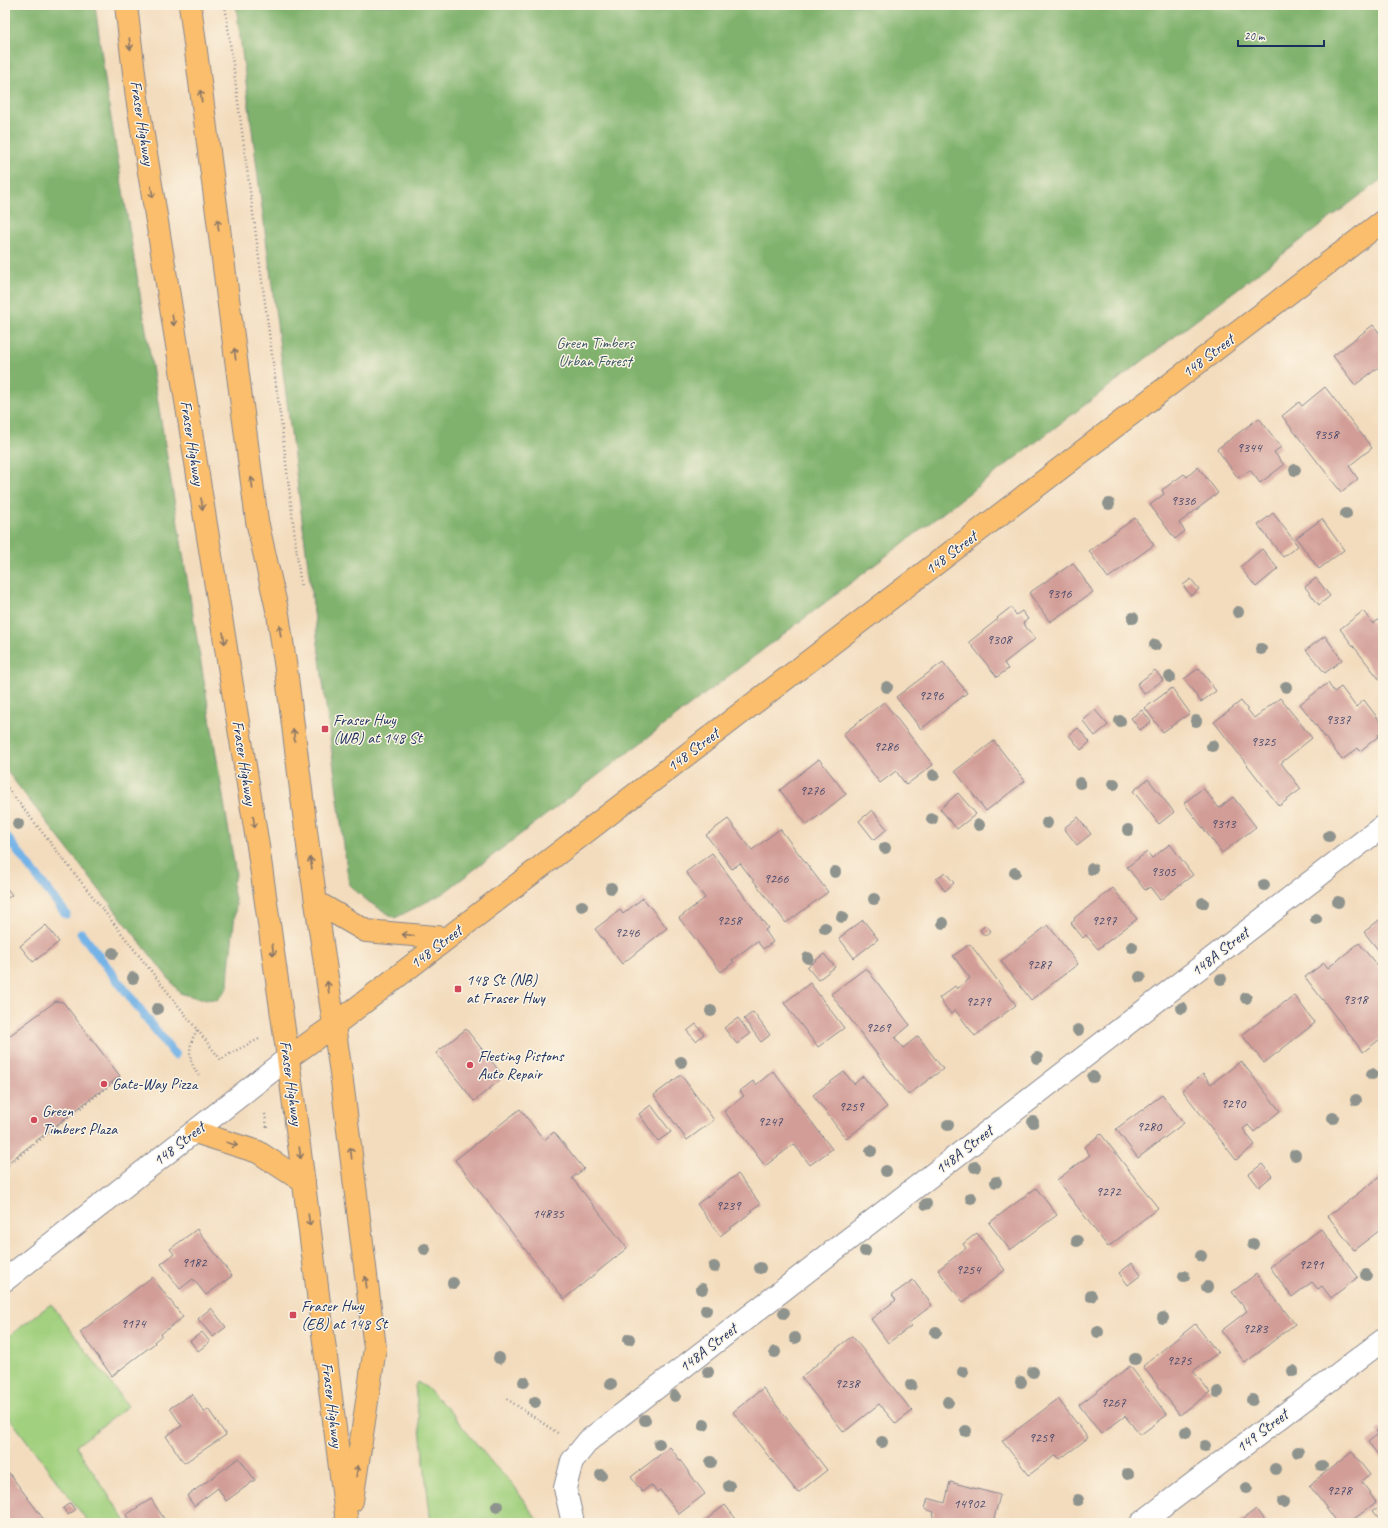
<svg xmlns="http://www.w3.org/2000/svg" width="1388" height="1528" viewBox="0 0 1388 1528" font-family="Caveat,sans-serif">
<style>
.green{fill:#a1d07e;stroke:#5e806e}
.forest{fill:#80b26d;stroke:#4e7066}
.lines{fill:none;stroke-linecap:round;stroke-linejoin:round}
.stream{stroke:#73b3e7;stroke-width:9}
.building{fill:#d29d97}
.minor-casing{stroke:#87868e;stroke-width:24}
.major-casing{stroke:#87868e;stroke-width:24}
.path{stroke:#87868e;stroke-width:2.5;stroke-dasharray:1 3;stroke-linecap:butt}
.minor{stroke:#fff;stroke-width:22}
.major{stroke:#fabe6d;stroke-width:22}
.tree{fill:#8e938d}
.oneway{stroke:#8a7666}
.poi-dot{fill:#d1495b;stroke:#fcf5e5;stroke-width:1.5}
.labels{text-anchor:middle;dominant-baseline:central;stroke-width:3;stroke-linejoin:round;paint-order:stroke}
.number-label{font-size:14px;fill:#494a6c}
.street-label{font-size:16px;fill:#1b2f5e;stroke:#fcf5e5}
.park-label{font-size:16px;fill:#3c5766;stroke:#fcf5e5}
.poi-label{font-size:16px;fill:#1b2f5e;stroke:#fcf5e5;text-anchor:start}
</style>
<rect width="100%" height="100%" fill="#fcf5e5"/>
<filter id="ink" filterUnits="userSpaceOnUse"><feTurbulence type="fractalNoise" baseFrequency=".025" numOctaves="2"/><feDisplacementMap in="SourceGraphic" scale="8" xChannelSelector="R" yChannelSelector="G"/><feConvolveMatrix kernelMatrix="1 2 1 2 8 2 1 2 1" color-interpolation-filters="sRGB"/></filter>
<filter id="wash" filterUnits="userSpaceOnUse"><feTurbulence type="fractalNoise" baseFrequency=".012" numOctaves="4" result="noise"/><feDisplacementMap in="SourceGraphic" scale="16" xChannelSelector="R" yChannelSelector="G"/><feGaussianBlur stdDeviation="0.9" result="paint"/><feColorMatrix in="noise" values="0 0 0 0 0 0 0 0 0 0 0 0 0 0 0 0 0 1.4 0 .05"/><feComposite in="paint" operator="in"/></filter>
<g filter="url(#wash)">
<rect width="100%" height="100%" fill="#f3dcbd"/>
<g class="green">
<polygon points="51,1304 128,1406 76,1446 127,1523 89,1523 5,1412 5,1339"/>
<polygon points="417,1382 427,1388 447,1408 493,1464 512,1483 539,1523 431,1523 415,1386"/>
</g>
<g class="forest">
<polygon points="5,5 95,5 107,94 236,875 232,884 236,904 229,969 228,987 217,1000 198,998 180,993 5,769"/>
<polygon points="236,5 1383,5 1383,178 442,894 395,918 369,902 349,885"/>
</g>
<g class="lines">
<g class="stream">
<polyline points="5,835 66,914"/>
<polyline points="81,933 175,1055"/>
</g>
</g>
<g id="blocks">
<g class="building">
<polygon points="1373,325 1383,337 1383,364 1355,385 1333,356"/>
<polygon points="1325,387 1372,448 1349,466 1358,479 1341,492 1282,416 1299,402 1302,406"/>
<polygon points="1259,418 1281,447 1274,452 1284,465 1260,483 1250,470 1238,478 1217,449"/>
<polygon points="1198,467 1218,493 1179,523 1185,531 1175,539 1150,505 1164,494 1162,490 1184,474 1187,477"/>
<polygon points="1273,513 1298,546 1283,557 1258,525"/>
<polygon points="1135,518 1154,545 1108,578 1089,551"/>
<polygon points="1322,519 1344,550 1319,569 1296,538"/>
<polygon points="1262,549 1278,569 1256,587 1240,567"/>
<polygon points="1073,563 1093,592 1050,622 1029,593"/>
<polygon points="1316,578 1330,596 1319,605 1305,587"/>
<polygon points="1191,579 1199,589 1191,596 1183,585"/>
<polygon points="1011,607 1016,615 1022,611 1028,619 1023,623 1035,639 1004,663 1008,669 997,677 969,642 998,619 997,618"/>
<polygon points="1363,611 1373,624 1383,616 1383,684 1340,629"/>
<polygon points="1325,636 1342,660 1325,673 1306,650"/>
<polygon points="943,662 967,693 921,729 896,697"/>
<polygon points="1199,668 1216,691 1201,702 1184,679"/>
<polygon points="1155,670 1163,680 1144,694 1137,684"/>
<polygon points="1328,683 1334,692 1341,687 1356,707 1364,700 1383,725 1383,730 1378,734 1379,736 1360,751 1358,748 1342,760 1300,704"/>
<polygon points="1172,688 1190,713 1163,732 1145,708"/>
<polygon points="1280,698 1312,738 1281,763 1301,789 1279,806 1214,722 1241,701 1254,718"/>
<polygon points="884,702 933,765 906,785 896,771 880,783 843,734"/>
<polygon points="1095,710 1108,725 1095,736 1083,721"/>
<polygon points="1142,710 1151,722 1140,730 1131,718"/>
<polygon points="1078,728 1090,742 1081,750 1069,735"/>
<polygon points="994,741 1025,781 986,811 955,771"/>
<polygon points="819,759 846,794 807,825 780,790"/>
<polygon points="1148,779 1174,812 1159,824 1133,791"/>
<polygon points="1203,788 1219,808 1233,797 1256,827 1222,853 1184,803"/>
<polygon points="958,793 976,814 957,829 940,809"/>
<polygon points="872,810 887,829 874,840 859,821"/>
<polygon points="1078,817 1091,834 1077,845 1064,828"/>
<polygon points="728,819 752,850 780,829 828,892 786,923 740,863 732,869 706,835"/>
<polygon points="1170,844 1193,875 1160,900 1150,887 1145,890 1127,867 1147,852 1152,858"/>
<polygon points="712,853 768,928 765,930 773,942 763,949 757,941 732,960 734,962 721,972 679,918 705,898 686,872"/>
<polygon points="945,872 954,883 945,891 936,879"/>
<polygon points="5,886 12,895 5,900"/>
<polygon points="1113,888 1137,919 1098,949 1086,935 1083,938 1071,923 1075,920 1074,918"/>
<polygon points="643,898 667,928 622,964 595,929 620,910 623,914"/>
<polygon points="1383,917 1383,956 1364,932"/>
<polygon points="863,920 878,939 854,958 839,938"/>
<polygon points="46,925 59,942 33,962 20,946"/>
<polygon points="986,925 991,931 985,936 980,930"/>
<polygon points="1048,925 1078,964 1031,1000 1001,961"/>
<polygon points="1359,943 1383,973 1383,1037 1363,1052 1305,977 1324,963 1328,968"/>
<polygon points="970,944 1016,1005 975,1036 955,1010 951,1014 939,998 955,986 957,989 970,978 953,956"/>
<polygon points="824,954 835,967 818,980 807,967"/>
<polygon points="866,968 910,1025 895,1038 903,1048 918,1036 943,1069 908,1095 831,994"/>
<polygon points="810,983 844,1028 818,1047 784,1003"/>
<polygon points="1294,995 1315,1023 1264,1063 1242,1035"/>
<polygon points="56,1001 63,1002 120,1076 5,1165 5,1039"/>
<polygon points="753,1012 770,1035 761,1042 744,1019"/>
<polygon points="738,1018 750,1034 737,1044 724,1028"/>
<polygon points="696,1024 704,1034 696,1041 687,1031"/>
<polygon points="466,1029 504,1077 474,1101 436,1053"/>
<polygon points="1241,1061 1280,1111 1254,1132 1248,1125 1243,1129 1255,1145 1236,1160 1182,1090 1203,1074 1211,1084"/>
<polygon points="773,1071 832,1149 810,1165 794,1144 765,1166 724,1111 744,1096 740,1091 753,1081 756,1085"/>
<polygon points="844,1072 854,1084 863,1076 887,1107 846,1139 813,1095"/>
<polygon points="681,1075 714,1120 687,1140 654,1095"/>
<polygon points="1162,1095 1184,1123 1138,1158 1116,1129"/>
<polygon points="651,1105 671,1132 658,1141 639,1114"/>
<polygon points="520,1109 544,1140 554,1132 584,1169 572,1178 627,1248 564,1299 455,1160"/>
<polygon points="1101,1134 1158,1208 1108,1247 1057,1180 1090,1155 1084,1147"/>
<polygon points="1262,1164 1272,1176 1259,1187 1249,1174"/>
<polygon points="738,1174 760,1204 751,1210 753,1211 720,1236 697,1204"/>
<polygon points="1381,1176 1383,1179 1383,1234 1380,1230 1354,1250 1328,1216"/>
<polygon points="1036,1188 1057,1215 1010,1250 989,1223"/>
<polygon points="197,1229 232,1276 206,1295 193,1279 180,1289 161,1264 174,1254 170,1249"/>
<polygon points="1321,1229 1358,1277 1331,1298 1322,1286 1318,1289 1312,1282 1292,1297 1270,1267"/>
<polygon points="977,1233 1005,1270 963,1302 938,1270 966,1248 963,1244"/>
<polygon points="1132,1263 1141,1275 1128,1285 1119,1273"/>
<polygon points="1256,1274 1295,1324 1245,1363 1221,1331 1247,1311 1232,1292"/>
<polygon points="152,1277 183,1317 161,1334 162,1335 154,1342 155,1343 112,1376 80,1332"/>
<polygon points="913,1280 932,1305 909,1323 911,1326 888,1343 871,1319 896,1300 892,1295"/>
<polygon points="211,1308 226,1327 213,1337 198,1319"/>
<polygon points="1195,1324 1218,1353 1193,1371 1210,1392 1180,1415 1143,1366"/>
<polygon points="202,1332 210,1342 198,1351 190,1341"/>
<polygon points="852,1336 912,1411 896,1424 879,1404 844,1432 801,1377"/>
<polygon points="1130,1366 1167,1415 1140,1435 1125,1416 1101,1434 1079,1405"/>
<polygon points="763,1388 827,1470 798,1493 733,1412"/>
<polygon points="192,1394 204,1412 208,1409 226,1435 184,1463 166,1436 182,1426 170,1408"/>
<polygon points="1058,1399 1088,1438 1060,1459 1056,1455 1029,1475 1002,1441"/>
<polygon points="1383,1426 1383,1461 1368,1442 1378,1434 1376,1431"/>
<polygon points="670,1447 705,1494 679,1514 660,1490 657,1492 651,1485 642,1492 631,1477"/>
<polygon points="1352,1452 1370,1475 1361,1482 1376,1502 1349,1523 1338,1523 1309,1485"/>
<polygon points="239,1458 255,1480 226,1501 218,1488 194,1506 187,1496"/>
<polygon points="9,1473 45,1521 42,1523 5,1523 5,1476"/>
<polygon points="950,1482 1000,1495 993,1523 931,1523 934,1512 925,1509 928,1498 945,1503"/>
<polygon points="151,1499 165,1520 160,1523 131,1523 126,1515"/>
<polygon points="70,1503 75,1510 68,1515 63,1508"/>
<polygon points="1383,1503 1383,1523 1373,1511"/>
<polygon points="725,1505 739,1523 702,1523"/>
<polygon points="1256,1509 1266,1523 1238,1523"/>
</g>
</g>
</g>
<g filter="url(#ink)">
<use href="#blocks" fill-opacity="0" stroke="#87868e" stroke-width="1"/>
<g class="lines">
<g class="minor-casing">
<g id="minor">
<polyline points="5,1280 288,1058"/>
<polyline points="573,1523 565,1488 572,1461 589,1440 1383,826"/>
<polyline points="1141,1523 1383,1340"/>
</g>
</g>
<g class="major-casing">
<g id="major">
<polyline points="126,5 137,98 258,846 288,1058 347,1523"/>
<polyline points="190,5 257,521 278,614 286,669 309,854 341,1073 375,1348 352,1501"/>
<polyline points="316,902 366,931 447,938"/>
<polyline points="288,1058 333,1026 1383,221"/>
<polyline points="195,1132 258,1152 304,1182"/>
</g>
</g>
<g class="path">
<polyline points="225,5 282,429 301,588"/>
<polyline points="5,785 221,1060 229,1054 259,1039"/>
<path d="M 197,1030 C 187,1046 188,1061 199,1076"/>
<polyline points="265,1114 267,1127"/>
<polyline points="5,1167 119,1078"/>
<polyline points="507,1399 559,1434"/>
</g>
<use href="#minor" class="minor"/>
<use href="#major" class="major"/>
</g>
<g class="tree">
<circle cx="1295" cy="470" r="6"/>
<circle cx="1109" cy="504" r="6"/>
<circle cx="1346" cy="514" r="6"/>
<circle cx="1238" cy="612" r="6"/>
<circle cx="1133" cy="618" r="6"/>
<circle cx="1155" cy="645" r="6"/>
<circle cx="1261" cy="649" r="6"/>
<circle cx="1170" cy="677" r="6"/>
<circle cx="887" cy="687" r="6"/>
<circle cx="1286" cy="687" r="6"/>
<circle cx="1120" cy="721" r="6"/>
<circle cx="1196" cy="721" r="6"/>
<circle cx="1212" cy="746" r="6"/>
<circle cx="934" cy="775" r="6"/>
<circle cx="1080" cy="783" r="6"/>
<circle cx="1114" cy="784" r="6"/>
<circle cx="932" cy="819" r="6"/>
<circle cx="1047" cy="823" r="6"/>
<circle cx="18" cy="824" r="6"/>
<circle cx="979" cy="825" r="6"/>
<circle cx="1128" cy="830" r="6"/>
<circle cx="1329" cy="836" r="6"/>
<circle cx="885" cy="848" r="6"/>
<circle cx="1092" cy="869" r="6"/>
<circle cx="835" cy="872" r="6"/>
<circle cx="1015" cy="873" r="6"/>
<circle cx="1264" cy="885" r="6"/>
<circle cx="611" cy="888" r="6"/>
<circle cx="874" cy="899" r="6"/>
<circle cx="1338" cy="902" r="6"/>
<circle cx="1203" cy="903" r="6"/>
<circle cx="582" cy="906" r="6"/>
<circle cx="842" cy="917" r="6"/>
<circle cx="1316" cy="919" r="6"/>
<circle cx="943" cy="923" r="6"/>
<circle cx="825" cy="928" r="6"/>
<circle cx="1132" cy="947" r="6"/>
<circle cx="113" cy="953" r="6"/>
<circle cx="808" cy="958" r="6"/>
<circle cx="1140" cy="977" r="6"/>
<circle cx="133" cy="978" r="6"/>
<circle cx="1221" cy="979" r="6"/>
<circle cx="1246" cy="998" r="6"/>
<circle cx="1182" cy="1008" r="6"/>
<circle cx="157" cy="1009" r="6"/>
<circle cx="711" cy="1011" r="6"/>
<circle cx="1078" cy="1030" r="6"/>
<circle cx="1037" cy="1058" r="6"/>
<circle cx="681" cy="1062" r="6"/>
<circle cx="1372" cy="1074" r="6"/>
<circle cx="1093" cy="1077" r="6"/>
<circle cx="1356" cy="1100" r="6"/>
<circle cx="1333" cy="1118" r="6"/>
<circle cx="1033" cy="1122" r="6"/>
<circle cx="948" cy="1125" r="6"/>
<circle cx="871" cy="1151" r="6"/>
<circle cx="1295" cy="1155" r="6"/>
<circle cx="975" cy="1167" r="6"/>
<circle cx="886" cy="1171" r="6"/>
<circle cx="996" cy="1182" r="6"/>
<circle cx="971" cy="1198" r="6"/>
<circle cx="926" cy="1204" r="6"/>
<circle cx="1077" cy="1241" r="6"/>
<circle cx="1253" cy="1244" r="6"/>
<circle cx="425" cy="1249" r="6"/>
<circle cx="865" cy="1251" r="6"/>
<circle cx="1201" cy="1256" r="6"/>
<circle cx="714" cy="1267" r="6"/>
<circle cx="760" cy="1268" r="6"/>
<circle cx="1366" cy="1275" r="6"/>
<circle cx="1184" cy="1276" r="6"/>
<circle cx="453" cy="1283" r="6"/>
<circle cx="1207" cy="1287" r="6"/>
<circle cx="702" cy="1289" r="6"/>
<circle cx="1091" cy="1296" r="6"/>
<circle cx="706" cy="1310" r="6"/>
<circle cx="784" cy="1313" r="6"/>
<circle cx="1163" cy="1318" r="6"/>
<circle cx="936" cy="1332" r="6"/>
<circle cx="1098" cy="1332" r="6"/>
<circle cx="795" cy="1338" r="6"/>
<circle cx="629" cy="1339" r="6"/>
<circle cx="775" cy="1352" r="6"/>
<circle cx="499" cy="1358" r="6"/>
<circle cx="1135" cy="1359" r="6"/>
<circle cx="1293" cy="1371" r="6"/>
<circle cx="708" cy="1372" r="6"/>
<circle cx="963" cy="1372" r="6"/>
<circle cx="1033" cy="1372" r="6"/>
<circle cx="524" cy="1382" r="6"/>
<circle cx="1021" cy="1382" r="6"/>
<circle cx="611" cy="1384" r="6"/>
<circle cx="911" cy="1385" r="6"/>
<circle cx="1218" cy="1392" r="6"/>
<circle cx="675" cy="1396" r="6"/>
<circle cx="1252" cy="1400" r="6"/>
<circle cx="535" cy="1402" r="6"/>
<circle cx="948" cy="1402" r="6"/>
<circle cx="645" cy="1420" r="6"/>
<circle cx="704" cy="1425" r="6"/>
<circle cx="966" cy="1431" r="6"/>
<circle cx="1186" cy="1432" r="6"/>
<circle cx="882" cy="1442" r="6"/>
<circle cx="659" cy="1444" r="6"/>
<circle cx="1205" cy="1446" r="6"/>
<circle cx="1298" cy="1452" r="6"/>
<circle cx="711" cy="1462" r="6"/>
<circle cx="1322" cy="1466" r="6"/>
<circle cx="1275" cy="1469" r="6"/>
<circle cx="1128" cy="1474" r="6"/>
<circle cx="601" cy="1475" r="6"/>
<circle cx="729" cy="1486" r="6"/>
<circle cx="1247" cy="1488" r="6"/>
<circle cx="1078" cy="1500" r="6"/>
<circle cx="1283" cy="1502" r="6"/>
<circle cx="497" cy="1506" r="6"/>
</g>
<defs><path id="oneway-shaft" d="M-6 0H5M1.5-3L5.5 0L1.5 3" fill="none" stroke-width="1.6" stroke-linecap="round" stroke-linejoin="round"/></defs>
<g class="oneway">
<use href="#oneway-shaft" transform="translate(130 44) rotate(83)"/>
<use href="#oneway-shaft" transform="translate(201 96) rotate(-97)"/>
<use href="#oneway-shaft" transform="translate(152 192) rotate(81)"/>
<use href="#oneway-shaft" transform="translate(218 225) rotate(-97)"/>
<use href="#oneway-shaft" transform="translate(173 320) rotate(81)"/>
<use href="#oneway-shaft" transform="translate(235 354) rotate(-97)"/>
<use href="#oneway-shaft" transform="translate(252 483) rotate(-97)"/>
<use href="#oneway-shaft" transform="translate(202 504) rotate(81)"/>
<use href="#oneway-shaft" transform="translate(280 631) rotate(-98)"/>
<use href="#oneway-shaft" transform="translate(224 638) rotate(81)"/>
<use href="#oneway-shaft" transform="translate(294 735) rotate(-97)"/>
<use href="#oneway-shaft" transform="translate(254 822) rotate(81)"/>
<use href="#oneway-shaft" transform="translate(311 863) rotate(-98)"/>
<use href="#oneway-shaft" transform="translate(408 935) rotate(-175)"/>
<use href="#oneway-shaft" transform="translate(273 950) rotate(82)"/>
<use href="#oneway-shaft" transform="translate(328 987) rotate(-98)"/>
<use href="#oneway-shaft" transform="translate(232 1144) rotate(17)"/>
<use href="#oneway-shaft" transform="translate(300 1153) rotate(83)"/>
<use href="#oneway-shaft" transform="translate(351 1153) rotate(-97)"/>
<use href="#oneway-shaft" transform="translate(309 1220) rotate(83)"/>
<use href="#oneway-shaft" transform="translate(366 1282) rotate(-97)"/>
<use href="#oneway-shaft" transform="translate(357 1471) rotate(-82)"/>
</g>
</g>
<g class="poi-dot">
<rect x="321" y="725" width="8" height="8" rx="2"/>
<rect x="454" y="985" width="8" height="8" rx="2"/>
<circle cx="470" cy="1065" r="4"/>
<circle cx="104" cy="1084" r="4"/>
<circle cx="34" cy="1120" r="4"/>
<rect x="289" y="1311" width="8" height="8" rx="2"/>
</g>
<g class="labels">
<g class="number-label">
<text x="1326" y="434">9358</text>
<text x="1249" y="447">9344</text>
<text x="1183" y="500">9336</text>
<text x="1059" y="593">9316</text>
<text x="999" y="639">9308</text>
<text x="931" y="695">9296</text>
<text x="1338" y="719">9337</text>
<text x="1263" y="741">9325</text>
<text x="886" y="746">9286</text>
<text x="812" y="790">9276</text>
<text x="1223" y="823">9313</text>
<text x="1163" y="871">9305</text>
<text x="776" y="878">9266</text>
<text x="729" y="920">9258</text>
<text x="1104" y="920">9297</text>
<text x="627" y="932">9246</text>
<text x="1039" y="964">9287</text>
<text x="1355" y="999">9318</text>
<text x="978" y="1001">9279</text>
<text x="878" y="1027">9269</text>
<text x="1233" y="1103">9290</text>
<text x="851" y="1106">9259</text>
<text x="770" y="1121">9247</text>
<text x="1149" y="1126">9280</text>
<text x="1108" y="1191">9272</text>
<text x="728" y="1205">9239</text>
<text x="548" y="1213">14835</text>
<text x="194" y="1262">9182</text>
<text x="1311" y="1264">9291</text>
<text x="968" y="1269">9254</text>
<text x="133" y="1323">9174</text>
<text x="1255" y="1328">9283</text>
<text x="1179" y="1360">9275</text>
<text x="847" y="1383">9238</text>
<text x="1113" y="1402">9267</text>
<text x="1041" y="1437">9259</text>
<text x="1339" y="1490">9278</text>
<text x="969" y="1503">14902</text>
</g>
<g class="street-label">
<text transform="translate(142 123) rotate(81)">Fraser Highway</text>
<text transform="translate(1208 356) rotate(-37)">148 Street</text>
<text transform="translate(192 443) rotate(81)">Fraser Highway</text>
<text transform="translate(951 553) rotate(-37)">148 Street</text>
<text transform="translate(693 750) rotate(-37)">148 Street</text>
<text transform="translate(244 763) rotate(81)">Fraser Highway</text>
<text transform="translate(436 947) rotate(-37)">148 Street</text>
<text transform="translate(1220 952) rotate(-38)">148A Street</text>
<text transform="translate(291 1083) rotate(82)">Fraser Highway</text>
<text transform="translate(179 1144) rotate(-38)">148 Street</text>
<text transform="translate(964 1150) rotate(-38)">148A Street</text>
<text transform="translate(708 1348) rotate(-38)">148A Street</text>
<text transform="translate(332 1405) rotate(83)">Fraser Highway</text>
<text transform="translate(1262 1431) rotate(-37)">149 Street</text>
</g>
<g class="park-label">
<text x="595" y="343">Green Timbers<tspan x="595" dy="18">Urban Forest</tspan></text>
</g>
<g class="poi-label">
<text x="333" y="720">Fraser Hwy<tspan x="333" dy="18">(WB) at 148 St</tspan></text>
<text x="466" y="980">148 St (NB)<tspan x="466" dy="18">at Fraser Hwy</tspan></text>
<text x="478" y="1056">Fleeting Pistons<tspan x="478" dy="18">Auto Repair</tspan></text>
<text x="112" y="1084">Gate-Way Pizza</text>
<text x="42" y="1111">Green<tspan x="42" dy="18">Timbers Plaza</tspan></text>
<text x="301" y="1306">Fraser Hwy<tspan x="301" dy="18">(EB) at 148 St</tspan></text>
</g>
</g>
<rect width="1388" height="1528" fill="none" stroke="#fcf5e5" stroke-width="20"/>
<path d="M1238 40v6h86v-6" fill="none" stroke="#1b2f5e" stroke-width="2"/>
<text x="1244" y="40" font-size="12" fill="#1b2f5e" stroke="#fcf5e5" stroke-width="3" paint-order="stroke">20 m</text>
</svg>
